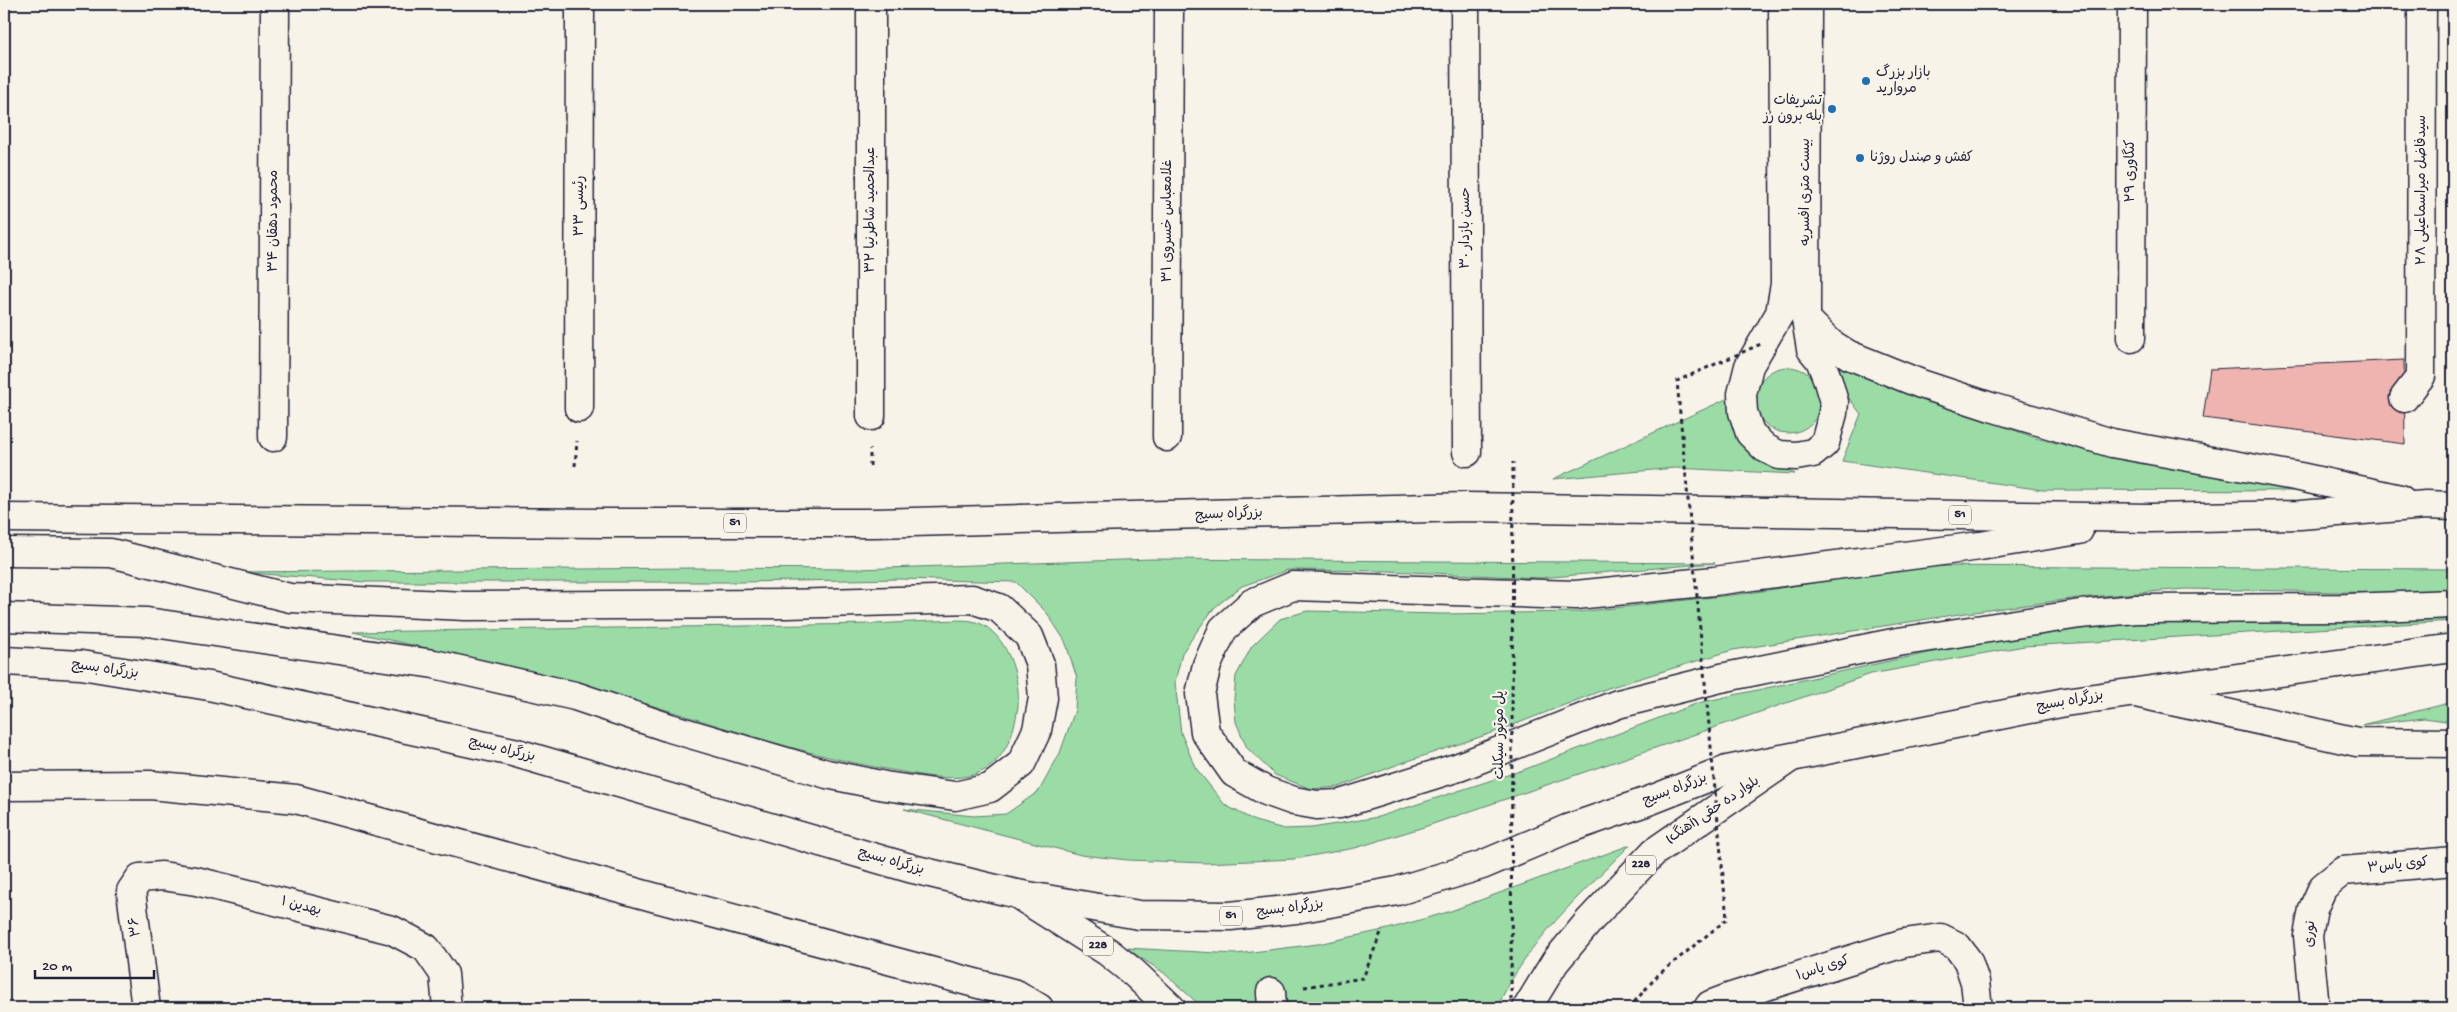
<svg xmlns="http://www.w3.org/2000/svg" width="2457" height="1012" viewBox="0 0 2457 1012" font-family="'Gochi Hand','Playpen Sans Arabic',sans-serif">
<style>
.green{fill:#9bdca6;stroke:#5e7f70}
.building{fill:#f0b4b0;stroke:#22223b}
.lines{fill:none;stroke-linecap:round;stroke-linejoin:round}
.minor-casing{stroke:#22223b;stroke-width:31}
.major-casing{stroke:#22223b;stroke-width:31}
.highway-casing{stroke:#22223b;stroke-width:31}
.path{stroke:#22223b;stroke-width:3;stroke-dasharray:4 4;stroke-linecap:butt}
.minor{stroke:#f7f3e8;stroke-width:28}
.major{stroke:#f7f3e8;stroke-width:28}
.highway{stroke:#f7f3e8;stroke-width:28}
.path-bridge{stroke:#22223b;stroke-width:3;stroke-dasharray:4 4;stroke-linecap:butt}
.poi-dot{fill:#1f6fb2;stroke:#f7f3e8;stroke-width:2}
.labels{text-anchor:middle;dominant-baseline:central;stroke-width:4.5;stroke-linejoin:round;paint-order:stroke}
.shield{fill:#f7f3e8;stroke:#62616f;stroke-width:1}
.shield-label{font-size:12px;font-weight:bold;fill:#22223b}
.poi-label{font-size:14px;fill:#22223b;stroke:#f7f3e8;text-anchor:start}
.street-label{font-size:14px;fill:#22223b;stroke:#f7f3e8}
</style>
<rect width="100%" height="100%" fill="#f7f3e8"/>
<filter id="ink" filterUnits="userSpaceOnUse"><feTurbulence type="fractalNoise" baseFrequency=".02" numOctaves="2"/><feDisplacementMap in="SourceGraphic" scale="10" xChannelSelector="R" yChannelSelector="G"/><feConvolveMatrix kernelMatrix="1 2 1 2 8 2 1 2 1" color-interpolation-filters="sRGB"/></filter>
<g filter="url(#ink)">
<g class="green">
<polygon points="1833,365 2036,438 2131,461 2305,491 2043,490 1842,461 1861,414 1845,393"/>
<circle cx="1788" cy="400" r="33"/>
<polygon points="1735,395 1772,463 1795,474 1675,468 1553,479"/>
<polygon points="1152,559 1715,563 1540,578 1388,571 1288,570 1242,586 1215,607 1197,631 1182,653 1175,682 1181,733 1195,767 1225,805 1255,821 1284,829 1312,828 1378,817 1523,770 1698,703 1894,660 1989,641 2110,624 2453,618 2453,621 2024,646 1871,674 1424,827 1355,848 1294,859 1206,863 1128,860 1081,855 904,809 974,816 1006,814 1039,791 1060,753 1075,710 1077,678 1065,641 1047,613 1016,582 900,579 740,582 365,582 238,572 692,568 857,569"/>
<polygon points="1917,566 2453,569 2453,592 2391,593 2185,589 2078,598 1959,614 1733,650 1608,688 1498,731 1399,764 1339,787 1311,789 1275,775 1247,748 1236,722 1234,699 1236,676 1252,646 1280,619 1307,611 1442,614 1579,612 1749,593"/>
<path d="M 932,621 C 945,621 960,619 972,621 C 1005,627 1021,677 1018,706 C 1014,737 1002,769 969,776 C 944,781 916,774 891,770 C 780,751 675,709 566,681 C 496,662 424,648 353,632 L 874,624 Z"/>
<polygon points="2453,702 2453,722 2424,718 2362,725"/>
<path d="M 1630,845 C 1580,895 1526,943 1497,1008 L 1203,1008 L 1164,973 L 1126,948 L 1236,954 L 1318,944 L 1388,929 L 1448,912 Z"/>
</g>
<polygon class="building" points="2404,360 2405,444 2203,418 2210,369"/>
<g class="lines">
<g class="minor-casing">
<g id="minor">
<polyline points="871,4 871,416"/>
<polyline points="1465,4 1467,452"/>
<polyline points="2131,338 2132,4"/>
<polyline points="2404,398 2421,376 2422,4"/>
<polyline points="579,408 580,4"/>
<polyline points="273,437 275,4"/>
<polyline points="1167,437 1169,4"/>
<polyline points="4,786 150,785 296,799 660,899 1016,994 1039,1008"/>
<polyline points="1271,992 1272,1008"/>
<polyline points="146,1008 131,891 140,878 162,876 196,881 392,930 426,948 444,974 447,1008"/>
<polyline points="1708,1008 1710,1005 1731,997 1904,943 1941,938 1957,946 1968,961 1975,982 1978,1008"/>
<polyline points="2315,1008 2308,936 2313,909 2323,887 2343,871 2453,861"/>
</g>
</g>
<g class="major-casing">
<g id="major">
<polyline points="1783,4 1785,284 1780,313 1749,366 1742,394 1743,412 1750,433 1765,448 1779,455 1796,456 1813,453 1825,443 1833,413 1834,402 1827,378 1820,360 1811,349 1806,319 1807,4"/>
<polyline points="2136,693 2357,742 2453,743"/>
<polyline points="1017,894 1108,952 1134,973 1171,1008"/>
<polyline points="1527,1008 1555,962 1590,920 1654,852 1790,758"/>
</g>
</g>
<g class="highway-casing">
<g id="highway">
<polyline points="1806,319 1830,343 1849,355 1921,384 1991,407 2112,443 2300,477 2400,499"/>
<polyline points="4,518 604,523 875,523 1467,507 2150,518 2300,515 2426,505 2453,506"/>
<polyline points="2079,530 1980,546 1714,581 1576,595 1293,586 1252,603 1223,629 1207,665 1200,694 1205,732 1234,773 1266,791 1294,801 1317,805 1340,804 1459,767 1618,704 1721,678 1898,642 2080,614 2136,609 2348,608 2453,604"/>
<polyline points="4,552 111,553 290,598 466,606 787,604 972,599 999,608 1029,636 1040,664 1043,698 1037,730 1021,764 990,788 955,796 885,786 827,774 670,728 575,696 434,664 147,622 4,617"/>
<polyline points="4,661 81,665 209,686 513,752 913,869 1017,894 1139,915 1230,916 1296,909 1397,891 1482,865 1567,829 1651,800 1727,770 2065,702 2453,648"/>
</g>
</g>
<g class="path">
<polyline points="575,466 577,441"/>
<polyline points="870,466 870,449"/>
<polyline points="1304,987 1363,978 1382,930"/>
</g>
<use href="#minor" class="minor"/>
<use href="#major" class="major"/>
<use href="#highway" class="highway"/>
<g class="path-bridge">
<polyline points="1511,1008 1513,462"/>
<polyline points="1629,1008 1658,975 1727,919 1677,381 1761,344"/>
</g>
</g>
</g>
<g class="poi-dot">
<circle cx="1866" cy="81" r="5"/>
<circle cx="1832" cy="109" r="5"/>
<circle cx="1860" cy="158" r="5"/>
</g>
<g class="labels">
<g class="shield">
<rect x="1949" y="505.5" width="22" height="19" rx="4"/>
<rect x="724" y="513.5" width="22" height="19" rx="4"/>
<rect x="1626" y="855.5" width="30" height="19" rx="4"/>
<rect x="1220" y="906.5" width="22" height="19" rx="4"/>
<rect x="1083" y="936.5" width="30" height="19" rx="4"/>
</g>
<g class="shield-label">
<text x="1960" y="515">51</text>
<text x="735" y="523">51</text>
<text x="1641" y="865">228</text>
<text x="1231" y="916">51</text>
<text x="1098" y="946">228</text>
</g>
<g class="poi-label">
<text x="1876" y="73">بازار بزرگ<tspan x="1876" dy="16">مروارید</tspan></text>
<text x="1822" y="101" text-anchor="end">تشریفات<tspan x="1822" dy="16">بله برون رز</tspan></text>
<text x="1870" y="158">کفش و صندل روژنا</text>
</g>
<g class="street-label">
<text transform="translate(2131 171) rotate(-90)">کنگاوری ۲۹</text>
<text transform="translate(2422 190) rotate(-90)">سیدفاضل میراسماعیلی ۲۸</text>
<text transform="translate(1806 192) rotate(-90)">بیست متری افسریه</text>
<text transform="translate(580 206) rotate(-90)">رئیسی ۳۳</text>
<text transform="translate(871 210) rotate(-90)">عبدالحمید شاطرنیا ۳۲</text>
<text transform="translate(274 221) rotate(-90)">محمود دهقان ۳۴</text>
<text transform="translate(1168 221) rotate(-90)">غلامعباس خسروی ۳۱</text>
<text transform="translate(1466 228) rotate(-90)">حسن بازدار ۳۰</text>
<text transform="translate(1229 515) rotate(-2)">بزرگراه بسیج</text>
<text transform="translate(105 670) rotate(8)">بزرگراه بسیج</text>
<text transform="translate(2070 702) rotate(-10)">بزرگراه بسیج</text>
<text transform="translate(1500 735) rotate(-90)">پل موتور سیکلت</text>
<text transform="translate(502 750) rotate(14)">بزرگراه بسیج</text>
<text transform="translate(1675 790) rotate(-21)">بزرگراه بسیج</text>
<text transform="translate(1713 811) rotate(-34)">بلوار ده حقی (آهنگ)</text>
<text transform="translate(891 862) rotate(16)">بزرگراه بسیج</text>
<text transform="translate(2398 866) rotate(-6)">کوی یاس۳</text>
<text transform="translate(301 907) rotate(14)">بهدین ۱</text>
<text transform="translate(1290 909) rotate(-7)">بزرگراه بسیج</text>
<text transform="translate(136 927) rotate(-97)">۳۶</text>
<text transform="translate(2311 934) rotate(-87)">نوری</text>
<text transform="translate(1823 969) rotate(-17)">کوی یاس۱</text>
</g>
</g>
<rect width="2457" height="1012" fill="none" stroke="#f7f3e8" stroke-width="20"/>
<rect x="10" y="10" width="2437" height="992" fill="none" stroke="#22223b" stroke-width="2" filter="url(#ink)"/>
<path d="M35 970v8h119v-8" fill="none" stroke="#22223b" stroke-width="2.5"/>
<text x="42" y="970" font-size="15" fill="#22223b" stroke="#f7f3e8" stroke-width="4" paint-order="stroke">20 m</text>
</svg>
